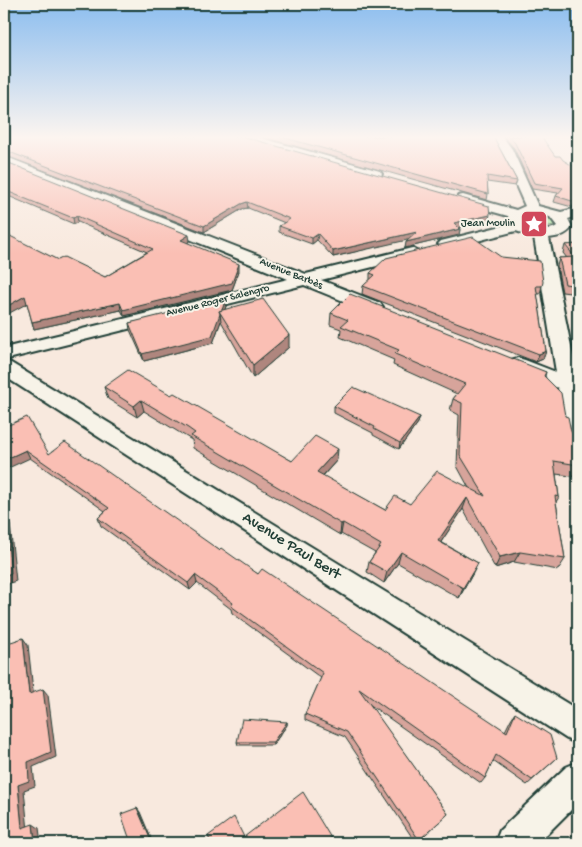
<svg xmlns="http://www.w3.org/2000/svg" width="582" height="847" viewBox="0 0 582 847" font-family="'Gochi Hand',sans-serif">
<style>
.green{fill:#b9ecad;stroke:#6c9470}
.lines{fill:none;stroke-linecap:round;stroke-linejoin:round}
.street-casing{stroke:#1f3d34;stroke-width:4}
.street{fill:#f7f3e8;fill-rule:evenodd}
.wall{fill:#d7a49b;stroke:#1f3d34}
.shaded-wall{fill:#af867e;stroke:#1f3d34}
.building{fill:#fabfb4;stroke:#1f3d34}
.labels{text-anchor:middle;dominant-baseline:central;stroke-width:4;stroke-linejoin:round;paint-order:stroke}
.far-poi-label{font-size:11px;fill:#1f3d34;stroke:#f7f3e8;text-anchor:end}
.far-street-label{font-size:11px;fill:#1f3d34;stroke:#f7f3e8}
.near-street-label{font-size:16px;fill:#1f3d34;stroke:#f7f3e8}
</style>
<rect width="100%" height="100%" fill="#f8e9de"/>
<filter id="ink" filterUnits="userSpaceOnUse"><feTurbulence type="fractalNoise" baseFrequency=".02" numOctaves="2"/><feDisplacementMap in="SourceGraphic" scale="10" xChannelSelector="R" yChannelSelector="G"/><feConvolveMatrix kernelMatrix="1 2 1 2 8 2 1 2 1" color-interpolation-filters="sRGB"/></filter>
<g filter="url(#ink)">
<polygon class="green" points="538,215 551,219 554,225 539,228 527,221 530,216"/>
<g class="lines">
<g class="street-casing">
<g id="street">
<polygon points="237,136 254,136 380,171 382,174 380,177 372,177 239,138"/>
<path d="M 492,136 L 502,136 L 512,149 L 538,206 L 561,212 L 578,208 L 578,216 L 568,219 L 572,227 C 567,235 558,237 549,238 L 578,381 L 578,450 L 570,448 L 567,442 L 558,388 L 511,368 L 508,364 L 511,360 L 518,358 L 525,360 L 556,372 L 534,237 L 516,231 L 446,249 L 438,244 L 441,241 L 510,224 L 508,216 L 458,202 L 456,199 L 458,196 L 463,195 L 516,210 L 525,206 L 500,149 ZM 529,214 L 550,217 L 557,226 C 546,233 528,230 522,218 Z"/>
<polygon points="4,156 306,274 412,248 420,253 417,256 321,280 380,303 383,307 380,311 368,311 304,285 4,360 4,348 288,279 4,164"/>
<polygon points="4,361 11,363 578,710 578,744 567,739 4,376"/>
<polygon points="578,762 578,803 538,843 495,843 500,830 566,767"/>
</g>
</g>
<use href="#street" class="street"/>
</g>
<g class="wall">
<polygon points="4,136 488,221 459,228 460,229 459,235 405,248 408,239 333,257 317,240 312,244 279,232 279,226 285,223 248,208 242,209 204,232 4,155"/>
<polygon points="259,136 493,136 517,181 515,186 487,182 488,194 487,200"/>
<polygon points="503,136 541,136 578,207 572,207 554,202 556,196 558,193 532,189 514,148"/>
<polygon points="4,161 190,241 187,243 239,271 232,290 124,316 121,310 34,329 32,322 27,303 58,260 105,277 147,252 78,222 74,224 6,195 4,196"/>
<polygon points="578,244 578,294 562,292 557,266 559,258 567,258 563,253 565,245"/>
<polygon points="501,257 542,286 540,294 537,294 546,351 543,359 536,362 362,294 363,286 370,280 370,273"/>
<polygon points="226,306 225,309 289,347 253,378 221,321 213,343 144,361 130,330 129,323"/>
<polygon points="331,313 546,372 545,376 565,416 571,431 575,438 578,439 578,477 556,474 559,497 556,502 565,559 558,570 514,562 495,568 463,509 441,542 478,563 473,573 459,598 398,563 384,583 367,572 369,562 375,553 341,534 340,535 193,448 192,440 190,439 144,411 137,417 108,399 104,387 171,395 292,461 337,460 323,476 385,510 410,504 469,488 457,466 459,415 450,410 453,399 457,394 393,365 394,360 340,337 341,329 330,325"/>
<polygon points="334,406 420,417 418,423 399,449 373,435 373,433 334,413"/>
<polygon points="4,427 49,454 219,550 258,574 505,731 511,719 515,713 557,758 527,785 493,761 485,778 481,783 369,704 448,814 416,843 345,737 305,720 305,714 321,678 232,613 231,609 197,583 190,590 101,526 98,518 105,511 30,458"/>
<polygon points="287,722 287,725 273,745 238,745 237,742"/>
<polygon points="578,830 578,843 564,843"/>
</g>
<g class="shaded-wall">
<polygon points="4,189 6,195 4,196"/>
<polygon points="578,201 578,207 572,207 575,202"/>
<polygon points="247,202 248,208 242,209 204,232 204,226 241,204"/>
<polygon points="490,215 488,221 452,229 454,223"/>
<polygon points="77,216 78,222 74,224 73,218"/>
<polygon points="460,229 459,235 405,248 406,242"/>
<polygon points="417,232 416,238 333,257 333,251"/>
<polygon points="318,234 317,240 312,244 312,238"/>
<polygon points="189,235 190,241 182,246 181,240"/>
<polygon points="239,264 239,271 232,290 124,316 123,310"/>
<polygon points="25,296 28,303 4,316 4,308"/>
<polygon points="226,299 226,306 223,316 221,312"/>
<polygon points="120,303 121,310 34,329 32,322"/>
<polygon points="220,314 221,321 213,343 144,361 142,354"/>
<polygon points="289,335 289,347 253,378 253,365"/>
<polygon points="546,351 543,359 536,362 539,354"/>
<polygon points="141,400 144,411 137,417 134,406"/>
<polygon points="420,417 418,423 399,449 400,443"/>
<polygon points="338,449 337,460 316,483 317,472"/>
<polygon points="26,450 30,458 4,470 4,460"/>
<polygon points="467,498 463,509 435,551 438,541"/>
<polygon points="5,516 10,524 16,581 4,585"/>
<polygon points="343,523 341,534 340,535 341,524"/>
<polygon points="401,552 398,563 384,583 387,572"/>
<polygon points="520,552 514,562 495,568 500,557"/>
<polygon points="478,563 473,573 459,598 463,588"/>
<polygon points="195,575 197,583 190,590 188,583"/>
<polygon points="4,587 11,651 5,644 4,631"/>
<polygon points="23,638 28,645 34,700 29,694"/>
<polygon points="43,689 48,695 56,757 33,767 35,786 24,790 28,831 22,828 18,785 28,762"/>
<polygon points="287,722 287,725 273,745 273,742"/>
<polygon points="137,808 140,812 153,843 152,843"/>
<polygon points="33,824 39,828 41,843 35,843"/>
</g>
<g class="building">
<polygon points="4,136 241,136 489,206 490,215 454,223 460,229 406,242 417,232 333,251 318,234 312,238 279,226 290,219 247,202 241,204 204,226 4,150"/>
<polygon points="278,136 493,136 517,181 487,176 488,194"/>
<polygon points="509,136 541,136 555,156 560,156 563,160 578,169 578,201 575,202 556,196 563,188 534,183 515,143"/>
<polygon points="4,161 189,235 181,240 239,264 232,283 123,310 120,303 32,322 25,296 4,308 4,233 58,260 64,257 105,277 153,249 77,216 73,218 4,190"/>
<polygon points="473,237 501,257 540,261 543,282 542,286 536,286 546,351 539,354 363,286 375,275 370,273 386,258"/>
<polygon points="578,244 578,286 565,284 559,258 575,257 565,245"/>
<polygon points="350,294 546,372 544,376 561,393 565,416 568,417 571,431 575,438 578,439 578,465 554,461 559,497 555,496 565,559 520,552 500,557 467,498 438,541 478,563 463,588 401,552 387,572 369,562 381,545 343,523 341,524 191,436 195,433 188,428 141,400 134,406 104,387 128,370 171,395 174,393 292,461 315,436 338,449 317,472 385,510 395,496 410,504 437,471 485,496 460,455 462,403 453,399 465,384 395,354 399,350 341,326 348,320 331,313"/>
<polygon points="226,299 222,310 219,311 220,314 212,336 142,354 129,323"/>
<polygon points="263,299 289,335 253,365 219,311"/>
<polygon points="353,387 420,417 400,443 374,429 375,427 334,406"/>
<polygon points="27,417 49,454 65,442 219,550 221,548 258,574 262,569 507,732 515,713 550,735 557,758 532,780 496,755 485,778 359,689 448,814 419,840 347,732 305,714 323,673 231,606 233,603 195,575 188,583 98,518 109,508 26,450 4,460 4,427"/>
<polygon points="4,516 5,516 11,573 4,576"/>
<polygon points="4,631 5,644 23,638 29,694 43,689 51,752 28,762 29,781 18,785 22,828 33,824 35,843 4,843"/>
<polygon points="242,719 287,722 273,742 237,742"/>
<polygon points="303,792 334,843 211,843 208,836 234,817 244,837"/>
<polygon points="137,808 152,843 131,843 121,814"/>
<polygon points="578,833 578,843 567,843"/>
</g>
</g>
<linearGradient id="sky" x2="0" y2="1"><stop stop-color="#8bbdef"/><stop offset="0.54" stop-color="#fcf5f0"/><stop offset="1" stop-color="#fcf5f0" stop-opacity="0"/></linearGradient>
<rect width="582" height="254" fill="url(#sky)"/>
<defs>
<g id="sight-square" transform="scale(1.4375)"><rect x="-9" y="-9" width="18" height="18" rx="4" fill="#d1495b" stroke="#f7f3e8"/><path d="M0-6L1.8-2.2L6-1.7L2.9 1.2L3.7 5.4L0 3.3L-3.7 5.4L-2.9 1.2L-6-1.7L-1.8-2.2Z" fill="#fff"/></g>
</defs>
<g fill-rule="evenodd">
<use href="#sight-square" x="534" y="224"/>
</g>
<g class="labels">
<g class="far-poi-label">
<text x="515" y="224">Jean Moulin</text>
</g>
<g class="far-street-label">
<text transform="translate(291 274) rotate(22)">Avenue Barbès</text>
<text transform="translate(218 301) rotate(-14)">Avenue Roger Salengro</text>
</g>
<g class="near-street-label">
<text transform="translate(291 547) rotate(32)">Avenue Paul Bert</text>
</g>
</g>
<rect width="582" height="847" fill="none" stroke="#f7f3e8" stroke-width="20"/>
<rect x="10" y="10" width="562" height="827" fill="none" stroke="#1f3d34" stroke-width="2" filter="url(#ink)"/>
</svg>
